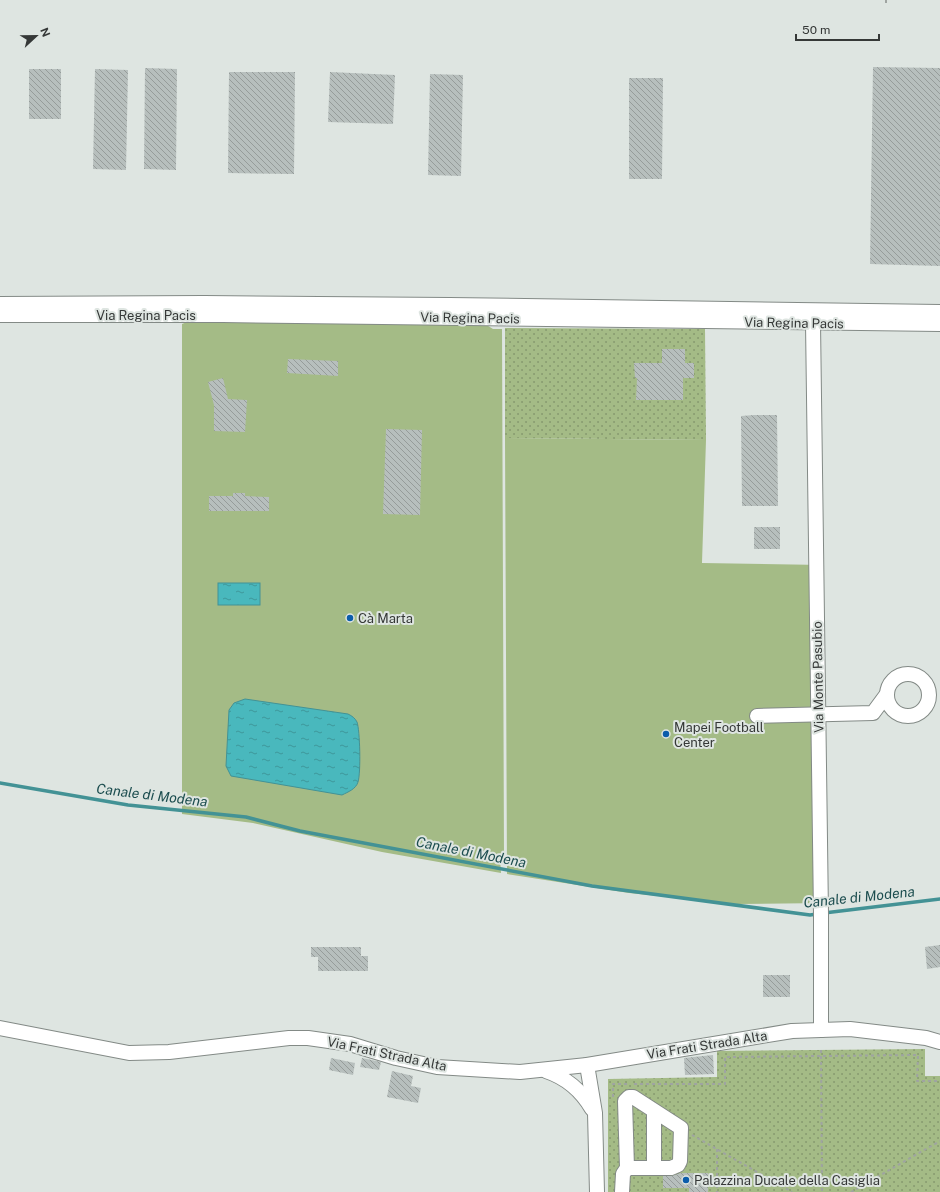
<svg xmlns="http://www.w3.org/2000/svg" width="940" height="1192" viewBox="0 0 940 1192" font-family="'Public Sans',sans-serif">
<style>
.grass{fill:#a4bb86}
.park{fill:url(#park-dots)}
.water{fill:url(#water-ripples);stroke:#439295}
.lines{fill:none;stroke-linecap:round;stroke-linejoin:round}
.stream{stroke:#439295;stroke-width:3.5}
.building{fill:url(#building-back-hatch)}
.minor-casing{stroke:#838a86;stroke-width:16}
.path{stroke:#9fa4a1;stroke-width:2;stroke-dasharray:3 3;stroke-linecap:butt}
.minor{stroke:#fff;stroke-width:14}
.poi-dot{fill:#0b5dab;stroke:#dee5e1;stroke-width:1.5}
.labels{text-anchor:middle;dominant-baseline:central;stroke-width:4;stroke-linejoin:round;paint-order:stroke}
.street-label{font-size:13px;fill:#353837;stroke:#dee5e1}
.poi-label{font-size:13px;fill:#353837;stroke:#dee5e1;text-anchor:start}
.water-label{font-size:14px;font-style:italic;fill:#1c4d4f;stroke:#dee5e1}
</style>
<defs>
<pattern id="park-dots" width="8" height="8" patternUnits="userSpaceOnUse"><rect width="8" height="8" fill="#a4bb86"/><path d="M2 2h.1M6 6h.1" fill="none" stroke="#86996e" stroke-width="1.8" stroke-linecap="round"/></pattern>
<pattern id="water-ripples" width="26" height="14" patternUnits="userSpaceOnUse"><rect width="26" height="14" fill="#49b8bd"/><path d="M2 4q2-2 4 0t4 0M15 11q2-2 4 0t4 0" fill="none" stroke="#3e979a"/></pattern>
<pattern id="building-back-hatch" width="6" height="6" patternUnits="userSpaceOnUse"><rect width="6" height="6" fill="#b7bfbd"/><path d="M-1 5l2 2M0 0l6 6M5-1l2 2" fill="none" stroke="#969c9a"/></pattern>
</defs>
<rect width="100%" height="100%" fill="#dee5e1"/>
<g class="grass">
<polygon points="207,314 469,314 493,329 502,329 504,858 500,858 501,873 382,852 253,823 182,814 182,324"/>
<polygon points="505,438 706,440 702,563 823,565 827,903 737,904 629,893 507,874"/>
</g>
<g class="park">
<polygon points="505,328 705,329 706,440 505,438"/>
<polygon points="925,1049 925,1076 940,1076 940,1192 608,1192 608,1079 717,1077 717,1051"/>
</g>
<g class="water">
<rect x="218" y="583" width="42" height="22"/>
<path d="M 245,699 L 348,714 C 352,716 355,718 357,722 C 360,730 361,773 358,782 C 356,789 348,792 342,795 L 231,776 L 226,766 L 229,710 L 234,703 Z"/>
</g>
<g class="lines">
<g class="stream">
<polyline points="0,783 128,805 246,817 300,831 592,886 810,915 817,914"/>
<polyline points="824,913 940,899"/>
</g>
</g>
<g class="building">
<polygon points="873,67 940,68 940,266 870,264"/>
<polygon points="145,68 177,69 176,170 144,169"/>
<rect x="29" y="69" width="32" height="50"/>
<polygon points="95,69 128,70 126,170 93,169"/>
<polygon points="229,72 295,72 294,174 228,173"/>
<polygon points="330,72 395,75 393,124 328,122"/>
<polygon points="430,74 463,75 461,176 428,175"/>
<polygon points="629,78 663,78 662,179 629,179"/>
<polygon points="662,349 685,349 685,363 694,363 694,378 683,378 683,400 636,400 637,378 635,378 634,363 662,363"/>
<polygon points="288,359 338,361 338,376 287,373"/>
<polygon points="223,378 228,399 247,400 245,432 214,431 214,405 208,382"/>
<polygon points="754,415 777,415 778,506 742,506 741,416"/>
<polygon points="386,429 422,430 420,515 383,514"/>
<polygon points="233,493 245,493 245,496 269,497 269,511 209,511 209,496 233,496"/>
<rect x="754" y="527" width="26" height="22"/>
<polygon points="940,945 940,967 927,969 925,947"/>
<polygon points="311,947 361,947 361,956 368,956 368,971 318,971 318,957 311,957"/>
<rect x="763" y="975" width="27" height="22"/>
<polygon points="713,1055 714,1074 685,1075 684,1058"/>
<polygon points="331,1058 355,1063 353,1075 329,1070"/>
<polygon points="362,1058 381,1062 379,1070 360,1067"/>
<polygon points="392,1071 413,1076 411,1086 421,1088 418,1103 387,1097"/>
<polygon points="681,1173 708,1173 708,1192 689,1192 689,1188 663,1188 663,1176 671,1176"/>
</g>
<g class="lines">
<g class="minor-casing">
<g id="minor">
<polyline points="0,304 204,303 449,305 940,312"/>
<polyline points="0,315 223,315 940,324"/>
<polyline points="813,323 821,914 821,1030"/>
<circle cx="908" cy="695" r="21"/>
<polyline points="757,716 873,713 887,694"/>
<polyline points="0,1028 129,1053 169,1052 289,1038 308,1038 350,1044 396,1058 437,1067 520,1072 587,1065 792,1031 850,1029 926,1038 940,1042"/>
<polyline points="587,1065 595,1113 597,1192"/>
<path d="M 546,1071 C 567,1078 581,1090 592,1109"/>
<polyline points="654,1111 654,1168"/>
<polyline points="622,1192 623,1174 627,1168 625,1101 629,1097 633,1097 681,1128 680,1161 678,1165 671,1168 627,1168"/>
</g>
</g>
<g class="path">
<polyline points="886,0 886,4"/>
<polyline points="821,1050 822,1192"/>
<polyline points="634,1084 725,1084 725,1057 918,1055 917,1081 940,1081"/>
<polyline points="613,1097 613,1084 628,1084"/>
<polyline points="692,1135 792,1192"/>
<polyline points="717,1149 717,1192"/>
<polyline points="851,1192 940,1141"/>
</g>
<use href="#minor" class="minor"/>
</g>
<g class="poi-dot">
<circle cx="350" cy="618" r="4"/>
<circle cx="666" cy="734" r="4"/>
<circle cx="686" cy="1180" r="4"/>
</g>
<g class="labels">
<g class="street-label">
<text x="146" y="315">Via Regina Pacis</text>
<text transform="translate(470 318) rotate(1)">Via Regina Pacis</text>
<text transform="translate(794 323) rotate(1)">Via Regina Pacis</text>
<text transform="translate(818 677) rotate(-91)">Via Monte Pasubio</text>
<text transform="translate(707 1045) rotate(-9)">Via Frati Strada Alta</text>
<text transform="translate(387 1054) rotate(12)">Via Frati Strada Alta</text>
</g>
<g class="poi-label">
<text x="358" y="618">Cà Marta</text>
<text x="674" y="727">Mapei Football<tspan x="674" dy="15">Center</tspan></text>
<text x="694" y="1180">Palazzina Ducale della Casiglia</text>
</g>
<g class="water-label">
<text transform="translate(152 795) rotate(7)">Canale di Modena</text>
<text transform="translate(471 852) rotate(11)">Canale di Modena</text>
<text transform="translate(859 897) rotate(-6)">Canale di Modena</text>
</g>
</g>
<g transform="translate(36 36) rotate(68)" stroke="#dee5e1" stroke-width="3" paint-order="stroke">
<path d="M0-3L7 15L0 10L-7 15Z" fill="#353837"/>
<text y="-6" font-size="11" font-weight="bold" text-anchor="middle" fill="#353837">N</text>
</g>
<path d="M796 34v6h83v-6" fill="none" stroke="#353837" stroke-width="2"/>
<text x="802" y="34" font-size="12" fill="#353837" stroke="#dee5e1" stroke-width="3" paint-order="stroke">50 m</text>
</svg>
